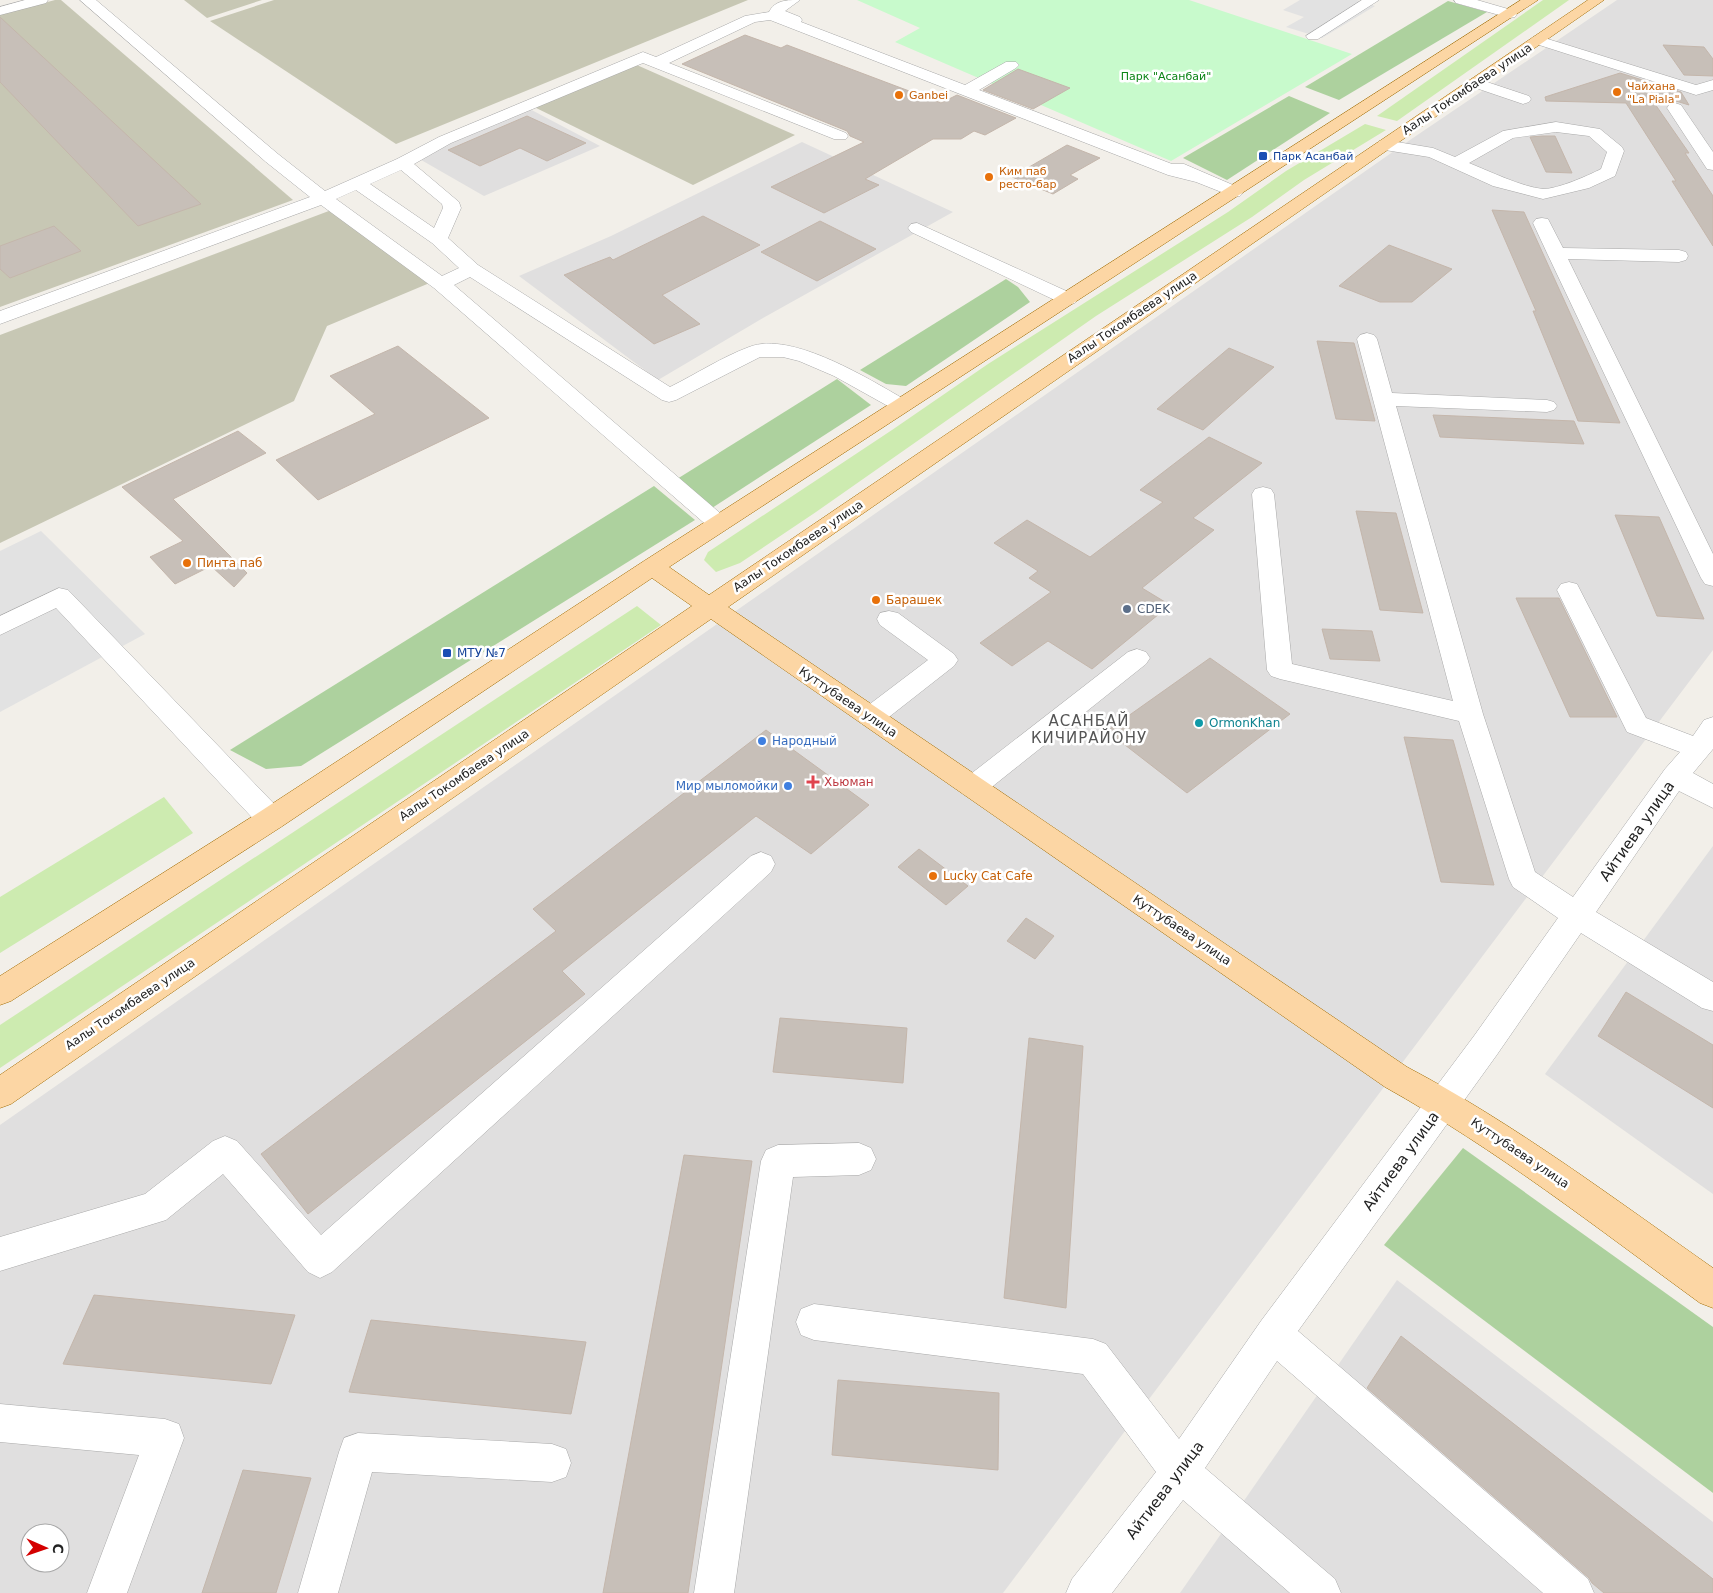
<svg xmlns="http://www.w3.org/2000/svg" width="1713" height="1593" viewBox="0 0 1713 1593" font-family="'DejaVu Sans',sans-serif">
<style>
.residential{fill:#e0dfdf;fill-rule:evenodd}
.construction{fill:#c7c7b4}
.grass{fill:#cdebb0}
.forest{fill:#add19e}
.park{fill:#c8facc}
.parking{fill:#e2e2e2}
.building{fill:#c7bfb8;stroke:#c4b6ab}
.lines{fill:none;stroke-linecap:round;stroke-linejoin:round}
.minor-casing{stroke:#a9a9a9;stroke-width:1}
.major-casing{stroke:#a06b00;stroke-width:1}
.minor{fill:#fff;fill-rule:evenodd}
.major{fill:#fcd6a4;fill-rule:evenodd}
.food-dot{fill:#e8710a;stroke:#fff;stroke-width:2}
.transit-dot{fill:#1a4fb4;stroke:#fff;stroke-width:2}
.service-dot{fill:#5c6f8a;stroke:#fff;stroke-width:2}
.culture-dot{fill:#0f9aa8;stroke:#fff;stroke-width:2}
.shop-dot{fill:#3f7fe0;stroke:#fff;stroke-width:2}
.health-dot{fill:#e0444e;stroke:#fff;stroke-width:2}
.labels{text-anchor:middle;dominant-baseline:central;stroke-width:5;stroke-linejoin:round;paint-order:stroke}
.far-park-label{font-size:11px;fill:#0c8416;stroke:#fff}
.far-food-label{font-size:11px;fill:#c56008;stroke:#fff;text-anchor:start}
.far-transit-label{font-size:11px;fill:#164399;stroke:#fff;text-anchor:start}
.street-label{font-size:12px;fill:#222;stroke:#fff}
.food-label{font-size:12px;fill:#c56008;stroke:#fff;text-anchor:start}
.service-label{font-size:12px;fill:#4e5e75;stroke:#fff;text-anchor:start}
.transit-label{font-size:12px;fill:#164399;stroke:#fff;text-anchor:start}
.culture-label{font-size:12px;fill:#0d838f;stroke:#fff;text-anchor:start}
.shop-label{font-size:12px;fill:#366cbe;stroke:#fff;text-anchor:start}
.health-label{font-size:12px;fill:#be3a42;stroke:#fff;text-anchor:start}
.quarter-label{font-size:15px;letter-spacing:1px;fill:#555;stroke:#fff}
.near-street-label{font-size:15px;fill:#222;stroke:#fff}
</style>
<rect width="100%" height="100%" fill="#f2efe9"/>
<g class="residential">
<path d="M 1617,0 L 1713,0 L 1713,650 L 1003,1593 L 0,1593 L 0,1125 L 1407,142 ZM 30,1533 L 60,1533 L 60,1563 L 30,1563 Z"/>
<polygon points="524,106 600,146 484,196 409,153"/>
<polygon points="802,142 953,212 763,318 658,380 519,276 611,236"/>
<polygon points="1713,846 1713,1194 1545,1074"/>
<polygon points="1397,1280 1713,1522 1713,1593 1180,1593"/>
</g>
<g class="construction">
<polygon points="55,0 61,0 293,200 0,307 0,15"/>
<polygon points="184,0 262,0 207,18"/>
<polygon points="274,0 748,0 396,144 210,21"/>
<polygon points="630,62 795,135 693,185 528,104"/>
<polygon points="342,206 432,282 327,326 294,401 0,543 0,335"/>
</g>
<g class="grass">
<polygon points="1543,0 1569,0 1397,121 1377,116"/>
<polygon points="1365,124 1386,130 1304,180 1252,217 1096,316 816,512 740,563 716,572 704,560 708,552 892,430 988,364 1228,212 1286,171"/>
<polygon points="637,606 661,625 0,1068 0,1025"/>
<polygon points="164,797 193,833 0,953 0,897"/>
</g>
<g class="forest">
<polygon points="1448,1 1487,12 1339,100 1305,87"/>
<polygon points="1289,96 1330,113 1227,180 1183,158"/>
<polygon points="1006,279 1018,287 1030,302 906,386 886,384 860,370"/>
<polygon points="837,379 871,405 712,508 677,479"/>
<polygon points="654,486 695,520 301,766 266,769 230,750"/>
<polygon points="1463,1148 1713,1327 1713,1493 1384,1245"/>
</g>
<polygon class="park" points="857,0 1189,0 1352,54 1171,161 895,42 920,28"/>
<g class="parking">
<polygon points="1300,0 1357,0 1375,6 1322,38 1286,27 1304,17 1283,10"/>
<polygon points="41,531 145,634 0,712 0,551"/>
</g>
<g class="building">
<polygon points="0,17 201,204 138,226 0,82"/>
<polygon points="745,35 781,48 787,45 941,103 957,95 1016,118 985,135 974,131 961,139 933,139 865,179 879,185 824,213 771,187 864,142 850,136 847,131 682,64"/>
<polygon points="1663,45 1704,47 1713,59 1713,76 1684,75"/>
<polygon points="1018,69 1070,88 1033,109 983,90"/>
<polygon points="1620,73 1681,92 1689,105 1676,101 1667,104 1655,104 1689,153 1685,153 1713,196 1713,246 1672,181 1676,181 1626,103 1546,101 1545,97"/>
<polygon points="527,116 586,143 547,161 520,148 480,166 448,150"/>
<polygon points="1543,136 1555,136 1572,173 1546,172 1530,137"/>
<polygon points="1067,145 1100,158 1070,175 1078,179 1053,194 1012,177"/>
<polygon points="1492,210 1524,212 1620,423 1578,421 1533,311 1536,311"/>
<polygon points="703,216 760,245 662,295 700,324 654,344 564,275 610,257 613,260"/>
<polygon points="820,221 876,249 817,281 761,252"/>
<polygon points="54,226 81,251 10,278 0,269 0,246"/>
<polygon points="1389,245 1452,269 1412,302 1380,302 1339,286"/>
<polygon points="1317,341 1354,343 1375,421 1336,419"/>
<polygon points="398,346 489,418 318,500 276,460 375,414 330,376"/>
<polygon points="1229,348 1274,367 1203,430 1157,409"/>
<polygon points="1433,415 1574,421 1584,444 1440,437"/>
<polygon points="238,431 266,453 173,499 247,573 234,587 211,566 175,584 150,557 183,541 122,487"/>
<polygon points="1209,437 1262,463 1193,518 1214,530 1142,588 1170,605 1092,669 1048,641 1012,666 980,643 1051,592 1029,578 1038,571 994,543 1027,520 1090,557 1163,502 1140,490"/>
<polygon points="1356,511 1396,513 1423,613 1380,610"/>
<polygon points="1615,515 1659,517 1704,619 1657,616"/>
<polygon points="1516,598 1559,598 1617,717 1570,717"/>
<polygon points="1322,629 1372,631 1380,661 1330,659"/>
<polygon points="1210,658 1290,714 1187,793 1107,731"/>
<polygon points="766,730 869,805 811,854 756,816 562,971 585,994 308,1214 261,1154 556,931 533,909"/>
<polygon points="1404,737 1453,740 1494,885 1441,882"/>
<polygon points="919,849 968,886 946,905 898,867"/>
<polygon points="1026,918 1054,936 1035,959 1007,941"/>
<polygon points="1626,992 1713,1045 1713,1108 1598,1036"/>
<polygon points="780,1018 907,1028 903,1083 773,1072"/>
<polygon points="1029,1038 1083,1046 1066,1308 1004,1298"/>
<polygon points="684,1155 752,1161 688,1593 603,1593"/>
<polygon points="94,1295 295,1315 271,1384 63,1364"/>
<polygon points="371,1320 586,1342 571,1414 349,1392"/>
<polygon points="1401,1336 1713,1579 1713,1593 1604,1593 1592,1583 1589,1578 1367,1388"/>
<polygon points="838,1380 999,1393 998,1470 832,1455"/>
<polygon points="243,1470 311,1478 276,1593 202,1593"/>
</g>
<g class="lines">
<g class="minor-casing">
<g id="minor">
<polygon points="25,0 48,0 46,3 0,15 0,7"/>
<path d="M 80,0 L 96,0 L 278,154 L 325,191 L 397,159 L 439,137 L 638,54 L 643,52 L 656,57 L 745,16 L 769,12 C 775,0 787,0 800,0 L 785,11 L 800,17 L 802,20 L 801,22 L 965,85 L 1006,62 L 1016,62 L 1019,65 L 1016,68 L 979,90 L 1172,164 L 1184,164 L 1240,188 L 1243,192 L 1240,196 L 1234,197 L 1196,182 L 1168,175 L 770,20 L 755,22 L 669,63 L 846,133 L 848,136 L 846,139 L 834,139 L 643,63 L 451,143 L 414,164 L 459,202 L 461,208 L 448,238 L 478,265 L 670,387 C 696,374 722,357 749,347 C 792,330 872,381 909,402 L 912,406 L 909,410 L 902,412 L 895,410 L 834,376 L 799,361 L 783,357 L 760,357 L 676,400 L 669,402 L 662,400 L 470,277 L 454,285 L 727,519 L 730,524 L 727,529 L 719,531 L 711,529 L 434,288 L 321,205 L 0,324 L 0,311 L 310,197 L 266,162 ZM 401,170 L 442,204 L 443,208 L 434,228 L 370,184 ZM 356,190 L 432,243 L 459,268 L 442,276 L 336,199 Z"/>
<polygon points="1362,0 1379,0 1318,39 1308,39 1306,36"/>
<polygon points="1454,0 1477,0 1515,11 1517,14 1515,17 1510,18 1456,3"/>
<polygon points="1538,36 1696,85 1713,80 1713,90 1696,95 1690,93 1533,43 1531,40 1533,37"/>
<polygon points="1475,78 1529,96 1531,99 1529,102 1523,104 1470,86 1467,83 1470,80"/>
<polygon points="1675,103 1681,105 1713,152 1713,170 1707,169 1667,108 1669,105"/>
<path d="M 1556,122 L 1600,129 L 1622,147 L 1624,151 L 1615,176 L 1589,188 L 1543,199 L 1493,186 L 1429,157 L 1385,150 L 1379,149 L 1377,145 L 1379,141 L 1385,140 L 1433,148 L 1455,157 L 1503,131 ZM 1556,132 L 1589,136 L 1607,152 L 1601,169 C 1587,176 1558,189 1543,189 C 1522,187 1489,171 1469,163 L 1513,138 Z"/>
<polygon points="1542,218 1548,219 1563,248 1679,250 1686,252 1688,256 1686,260 1679,262 1568,259 1713,554 1713,586 1705,584 1701,578 1547,253 1533,223 1536,219"/>
<polygon points="917,223 1075,295 1078,299 1075,303 1068,305 1061,303 911,232 908,228 911,224"/>
<polygon points="1367,333 1374,335 1377,339 1392,393 1547,400 1554,402 1557,406 1554,410 1547,412 1396,406 1483,714 1535,872 1573,897 1665,769 1680,752 1627,732 1557,590 1561,584 1569,582 1577,584 1646,718 1693,736 1704,720 1713,717 1713,749 1693,773 1713,784 1713,808 1679,791 1596,912 1713,982 1713,1011 1702,1008 1581,933 1496,1056 1298,1331 1588,1579 1594,1593 1543,1593 1277,1361 1205,1468 1335,1579 1341,1593 1290,1593 1183,1500 1112,1593 1066,1593 1072,1579 1156,1472 1083,1374 814,1340 801,1335 796,1322 801,1309 814,1304 1093,1339 1106,1344 1179,1439 1261,1321 1474,1036 1558,918 1513,887 1509,879 1459,721 1280,679 1271,676 1267,670 1252,494 1255,489 1263,487 1271,489 1274,494 1292,664 1453,701 1357,339 1360,335"/>
<polygon points="59,588 68,590 281,811 285,819 281,827 271,830 261,827 56,608 0,635 0,616"/>
<polygon points="889,611 898,613 954,654 958,660 954,666 880,724 871,727 862,724 858,717 862,710 928,660 880,625 877,619 880,613"/>
<polygon points="1137,649 1146,652 1150,658 1146,664 983,794 973,798 963,794 959,787 963,780 1128,652"/>
<polygon points="761,852 771,856 775,864 771,872 332,1272 320,1278 308,1272 223,1174 166,1220 0,1271 0,1237 145,1194 213,1141 225,1136 237,1141 321,1235 751,856"/>
<polygon points="859,1143 871,1148 876,1159 871,1170 859,1175 793,1177 734,1593 694,1593 761,1161 766,1150 778,1145"/>
<polygon points="0,1404 165,1419 179,1424 184,1438 127,1593 87,1593 139,1455 0,1442"/>
<polygon points="358,1433 552,1444 566,1449 571,1463 566,1477 552,1482 372,1472 338,1593 298,1593 339,1452 344,1438"/>
</g>
</g>
<g class="major-casing">
<path id="major" d="M 1521,0 L 1538,0 L 669,567 L 709,595 L 1588,0 L 1604,0 L 728,607 L 1407,1067 C 1515,1124 1613,1198 1713,1268 L 1713,1308 L 1700,1303 C 1597,1228 1496,1149 1385,1087 L 711,619 L 11,1104 L 0,1108 L 0,1075 L 692,606 L 652,578 L 281,827 L 11,1001 L 0,1005 L 0,976 L 261,811 L 644,561 Z"/>
</g>
<use href="#minor" class="minor"/>
<use href="#major" class="major"/>
</g>
<g class="food-dot">
<circle cx="1617" cy="92" r="5"/>
<circle cx="899" cy="95" r="5"/>
<circle cx="989" cy="177" r="5"/>
<circle cx="187" cy="563" r="5"/>
<circle cx="876" cy="600" r="5"/>
<circle cx="933" cy="876" r="5"/>
</g>
<g class="transit-dot">
<rect x="1258" y="151" width="10" height="10" rx="2.5"/>
<rect x="442" y="648" width="10" height="10" rx="2.5"/>
</g>
<circle class="service-dot" cx="1127" cy="609" r="5"/>
<circle class="culture-dot" cx="1199" cy="723" r="5"/>
<g class="shop-dot">
<circle cx="762" cy="741" r="5"/>
<circle cx="788" cy="786" r="5"/>
</g>
<path class="health-dot" d="M810.5 774.5h5v5h5v5h-5v5h-5v-5h-5v-5h5z"/>
<g class="labels">
<g class="far-park-label">
<text x="1166" y="76">Парк "Асанбай"</text>
</g>
<g class="far-food-label">
<text x="1627" y="86">Чайхана<tspan x="1627" dy="13">"La Piala"</tspan></text>
<text x="909" y="95">Ganbei</text>
<text x="999" y="171">Ким паб<tspan x="999" dy="13">ресто-бар</tspan></text>
</g>
<g class="far-transit-label">
<text x="1273" y="156">Парк Асанбай</text>
</g>
<g class="street-label">
<text transform="translate(1467 89) rotate(-34)">Аалы Токомбаева улица</text>
<text transform="translate(1132 317) rotate(-34)">Аалы Токомбаева улица</text>
<text transform="translate(798 546) rotate(-34)">Аалы Токомбаева улица</text>
<text transform="translate(848 702) rotate(34)">Куттубаева улица</text>
<text transform="translate(464 775) rotate(-34)">Аалы Токомбаева улица</text>
<text transform="translate(1182 930) rotate(34)">Куттубаева улица</text>
<text transform="translate(130 1004) rotate(-34)">Аалы Токомбаева улица</text>
<text transform="translate(1520 1153) rotate(34)">Куттубаева улица</text>
</g>
<g class="food-label">
<text x="197" y="563">Пинта паб</text>
<text x="886" y="600">Барашек</text>
<text x="943" y="876">Lucky Cat Cafe</text>
</g>
<g class="service-label">
<text x="1137" y="609">CDEK</text>
</g>
<g class="transit-label">
<text x="457" y="653">МТУ №7</text>
</g>
<g class="culture-label">
<text x="1209" y="723">OrmonKhan</text>
</g>
<g class="shop-label">
<text x="772" y="741">Народный</text>
<text x="778" y="786" text-anchor="end">Мир мыломойки</text>
</g>
<g class="health-label">
<text x="824" y="782">Хьюман</text>
</g>
<g class="quarter-label">
<text x="1089" y="721">АСАНБАЙ<tspan x="1089" dy="17">КИЧИРАЙОНУ</tspan></text>
</g>
<g class="near-street-label">
<text transform="translate(1637 831) rotate(-55)">Айтиева улица</text>
<text transform="translate(1401 1161) rotate(-54)">Айтиева улица</text>
<text transform="translate(1165 1490) rotate(-53)">Айтиева улица</text>
</g>
</g>
<g transform="translate(45 1548) rotate(92)"><circle r="24" fill="#ffffff" stroke="#a7a7a7"/>
<path d="M0-4L9 19L0 12L-9 19Z" fill="#d40000"/>
<text y="-8" font-size="14" font-weight="bold" text-anchor="middle" fill="#222222">С</text>
</g>
</svg>
